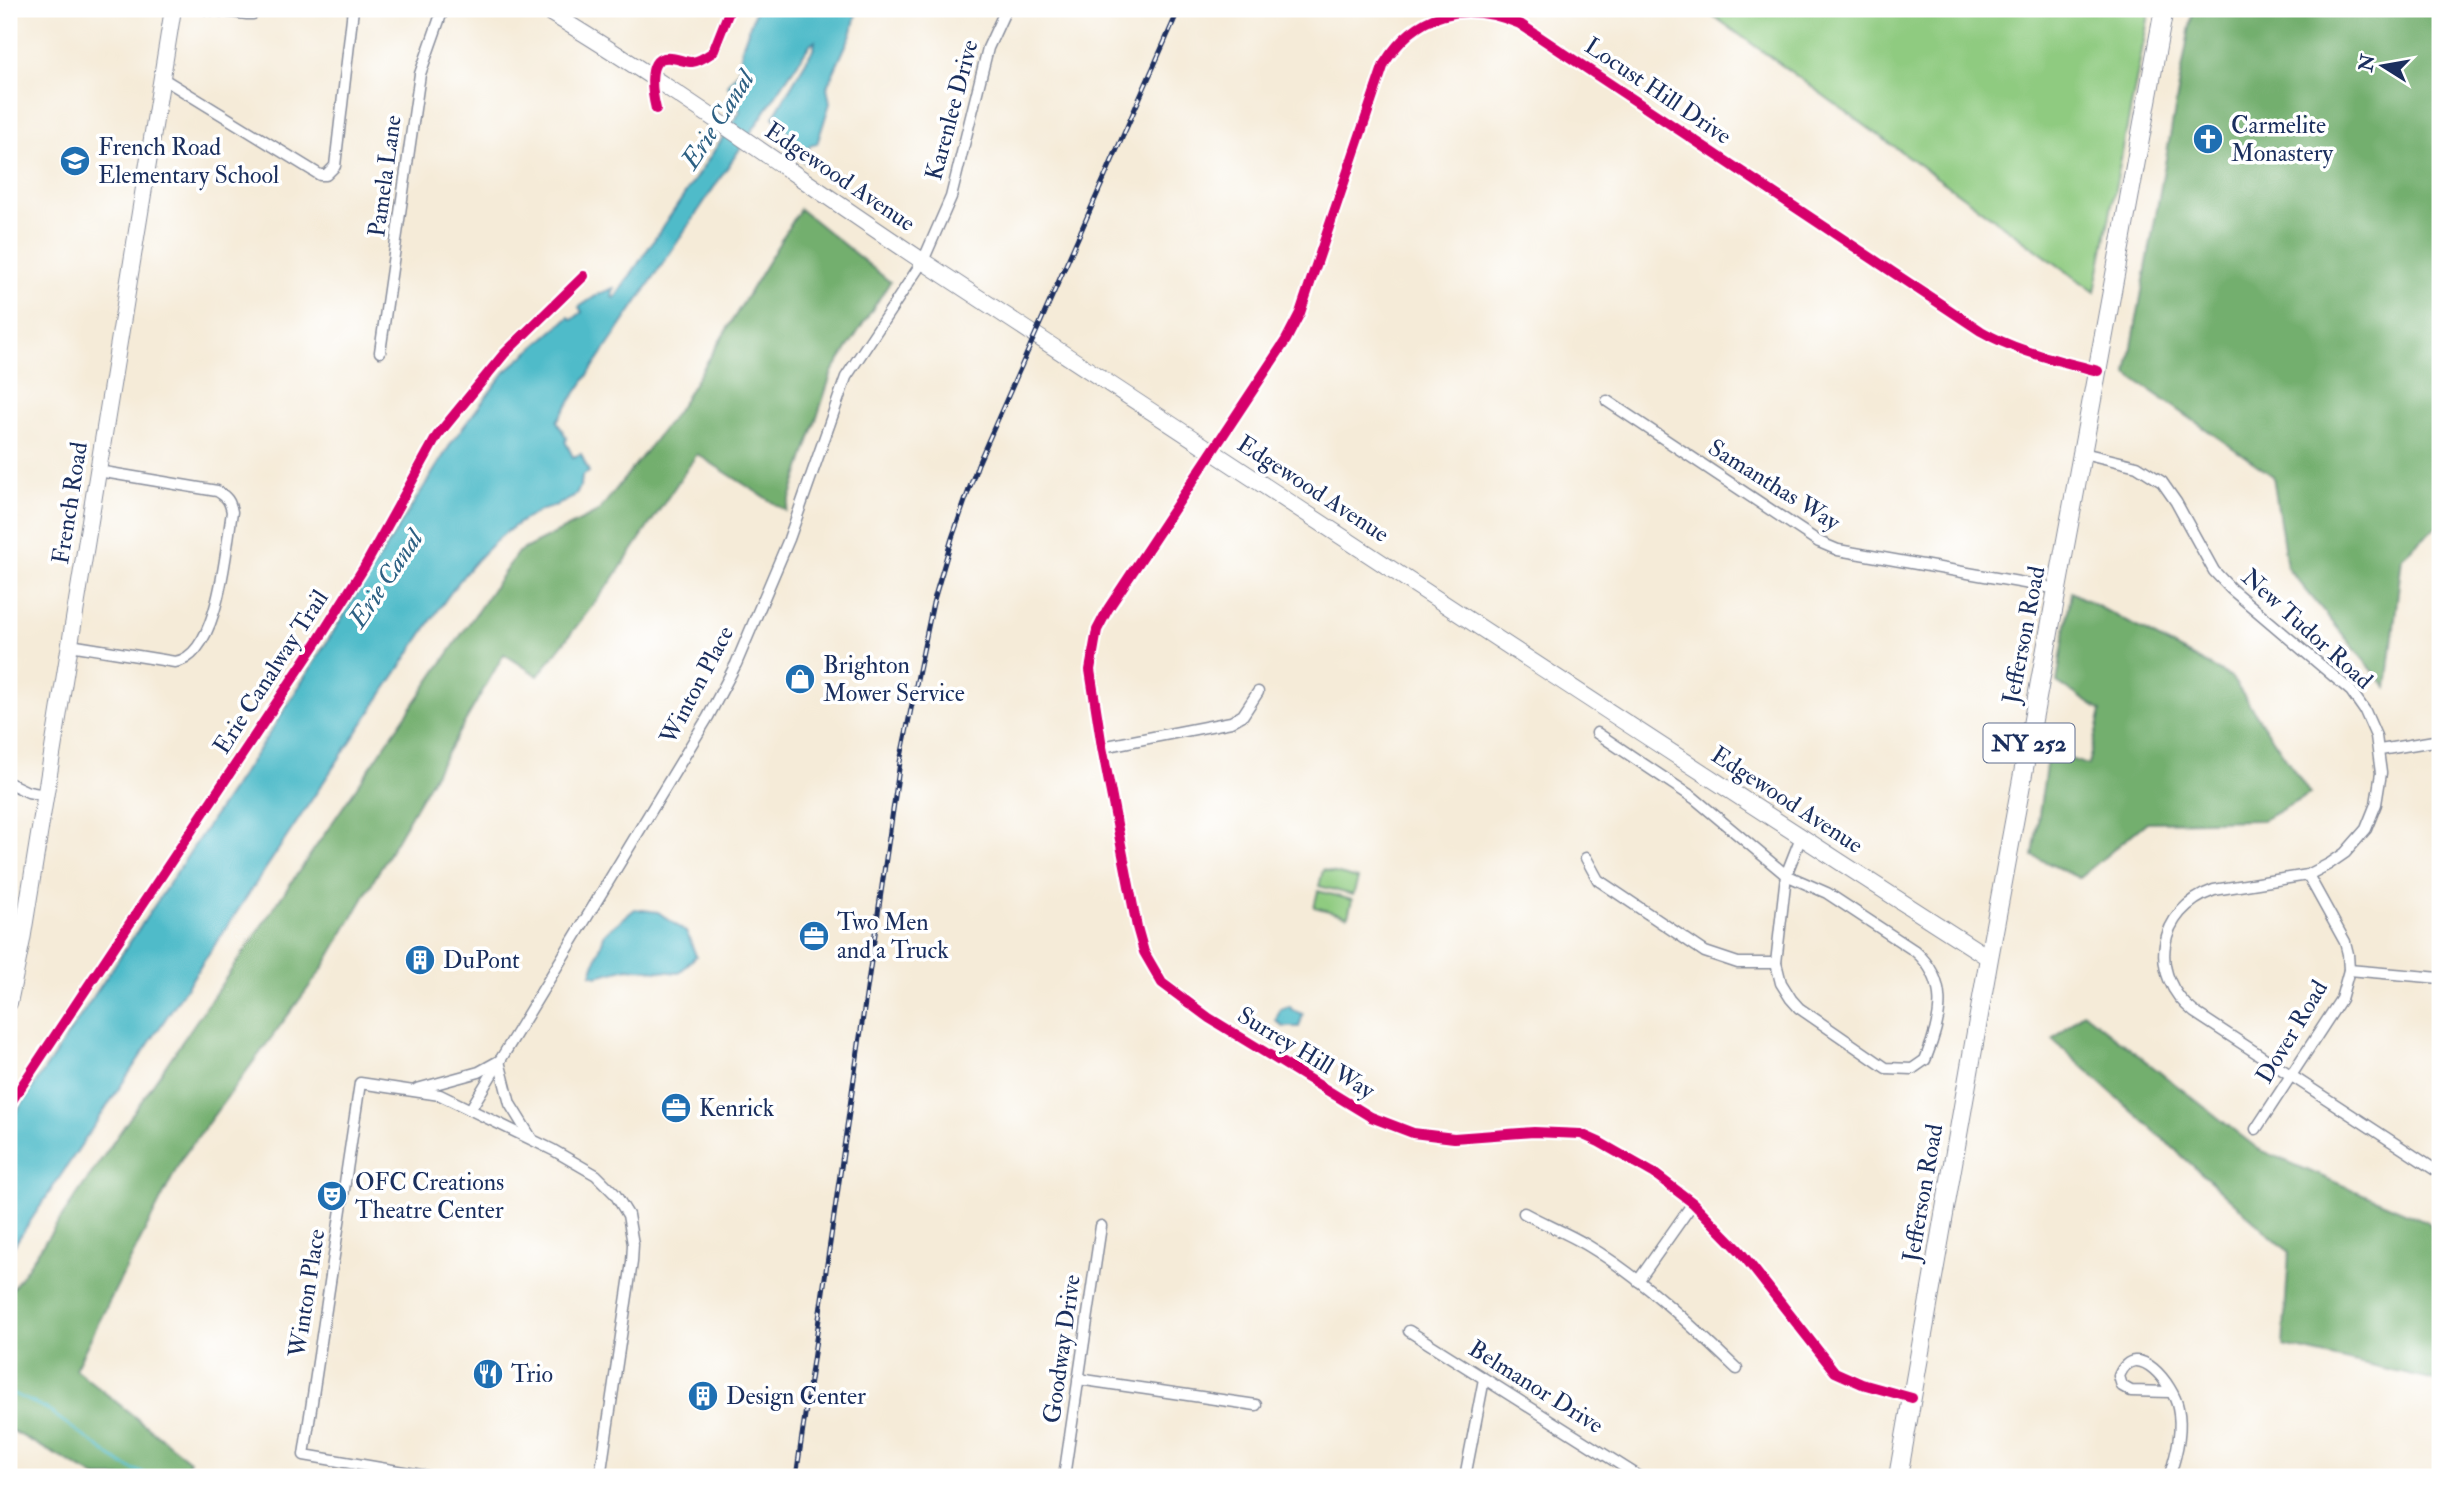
<svg xmlns="http://www.w3.org/2000/svg" width="2449" height="1486" viewBox="0 0 2449 1486" font-family="'IM FELL Double Pica',serif">
<style>
.green{fill:#8fcb80;stroke:#557d6f;stroke-width:2}
.forest{fill:#73af6e;stroke:#476f66;stroke-width:2}
.water{fill:#4fbbc9;stroke:#357594;stroke-width:2}
.lines{fill:none;stroke-linecap:round;stroke-linejoin:round}
.stream{stroke:#4fbbc9;stroke-width:2.5}
.street-casing{stroke:#888d9b;stroke-width:13}
.secondary-casing{stroke:#888d9b;stroke-width:18}
.primary-casing{stroke:#888d9b;stroke-width:20}
.street{stroke:#fff;stroke-width:10}
.secondary{stroke:#fff;stroke-width:16}
.primary{stroke:#fff;stroke-width:18}
.rail-casing{stroke:#1b2f5e;stroke-width:5}
.rail{stroke:#fff;stroke-width:2.5;stroke-dasharray:8;stroke-linecap:butt}
.cycleway-casing{stroke:#fff;stroke-width:15}
.cycleway{stroke:#d6006c;stroke-width:10}
.labels{text-anchor:middle;dominant-baseline:central;stroke-width:7;stroke-linejoin:round;paint-order:stroke}
.shield{fill:#fff;stroke:#5f6d8e;stroke-width:2}
.shield-label{font-size:23px;font-weight:bold;fill:#1b2f5e}
.street-label{font-size:24px;fill:#1b2f5e;stroke:#fff}
.poi-label{font-size:24px;fill:#1b2f5e;stroke:#fff;text-anchor:start}
.water-label{font-size:26px;font-style:italic;fill:#2d6083;stroke:#fff}
</style>
<rect width="100%" height="100%" fill="#fff"/>
<filter id="ink" filterUnits="userSpaceOnUse"><feTurbulence type="fractalNoise" baseFrequency=".0143" numOctaves="2"/><feDisplacementMap in="SourceGraphic" scale="14" xChannelSelector="R" yChannelSelector="G"/><feConvolveMatrix kernelMatrix="1 2 1 2 8 2 1 2 1" color-interpolation-filters="sRGB"/></filter>
<filter id="wash" filterUnits="userSpaceOnUse"><feTurbulence type="fractalNoise" baseFrequency=".00686" numOctaves="4" result="noise"/><feDisplacementMap in="SourceGraphic" scale="28" xChannelSelector="R" yChannelSelector="G"/><feGaussianBlur stdDeviation="1.57" result="paint"/><feColorMatrix in="noise" values="0 0 0 0 0 0 0 0 0 0 0 0 0 0 0 0 0 1.4 0 .05"/><feComposite in="paint" operator="in"/></filter>
<g filter="url(#wash)">
<rect width="100%" height="100%" fill="#f5ebd8"/>
<g class="green">
<polygon points="1704,9 2150,9 2095,292"/>
<polygon points="1323,870 1358,879 1353,895 1319,886"/>
<polygon points="1318,891 1352,900 1348,916 1314,907"/>
</g>
<g class="forest">
<polygon points="2193,9 2440,9 2440,523 2402,557 2387,688 2287,567 2273,476 2127,374"/>
<polygon points="800,209 890,282 832,372 786,511 697,454 613,579 538,676 504,654 323,968 182,1158 75,1369 190,1461 182,1477 96,1477 9,1429 9,1294 518,552 598,512 676,413"/>
<polygon points="2071,592 2231,677 2310,794 2263,820 2147,822 2079,878 2033,856 2048,752 2088,765 2101,711 2057,682"/>
<polygon points="2083,1012 2258,1149 2426,1221 2440,1233 2440,1382 2283,1346 2289,1252 2053,1040"/>
</g>
<g class="water">
<path d="M 756,9 L 857,9 L 852,32 L 827,87 L 830,103 L 817,144 L 809,146 L 806,163 L 786,150 L 791,141 L 788,132 L 773,117 L 814,48 L 815,41 L 811,43 L 557,421 L 567,439 L 565,441 L 573,457 L 581,454 L 589,472 L 582,476 C 582,501 558,504 540,511 C 479,539 439,609 403,663 L 9,1253 L 9,1123 L 273,728 L 452,442 L 505,372 L 569,317 L 572,320 L 582,312 L 579,307 L 599,294 L 614,288 L 612,297 L 615,298 L 740,112 L 737,99 L 727,85 L 738,72 L 743,45 Z"/>
<polygon points="635,909 658,912 687,933 696,956 679,973 628,968 597,976 591,974 605,933"/>
<polygon points="1290,1006 1292,1010 1303,1014 1299,1027 1283,1027 1276,1020 1280,1009"/>
</g>
<g class="lines">
<polyline class="stream" points="9,1392 45,1408 123,1465 153,1477"/>
</g>
</g>
<g filter="url(#ink)">
<g class="lines">
<g class="street-casing">
<g id="street">
<polyline points="206,9 247,14 253,14 258,9"/>
<polyline points="162,78 320,175 326,175 335,166 353,9"/>
<polyline points="380,352 420,74 443,9"/>
<polyline points="1607,401 1819,542 1838,550 2058,589"/>
<path d="M 2083,453 L 2137,466 L 2162,482 L 2176,502 L 2214,571 L 2231,589 L 2351,691 L 2365,711 L 2376,736 L 2381,773 L 2376,804 L 2366,829 L 2345,853 L 2329,864 L 2308,875 L 2214,890 C 2157,910 2147,975 2194,1012 L 2440,1173"/>
<path d="M 70,645 L 175,662 C 219,656 226,547 232,512 C 230,501 227,497 217,491 L 98,471"/>
<path d="M 1597,733 L 1694,798 L 1786,875 L 1827,893 L 1915,951 C 1949,981 1942,1017 1927,1055 L 1925,1060 L 1912,1069 L 1886,1068 L 1799,1008 L 1791,999 L 1781,983 L 1776,963 L 1786,875 L 1801,837"/>
<polyline points="1102,747 1231,722 1243,715 1258,692"/>
<polyline points="2380,750 2440,740"/>
<polyline points="9,783 28,792 45,795"/>
<polyline points="1586,858 1598,880 1705,952 1738,963 1776,963"/>
<polyline points="2349,970 2440,978"/>
<polyline points="499,1061 510,1104 531,1138"/>
<polyline points="417,1089 479,1072 497,1062"/>
<polyline points="470,1110 708,717 736,664 789,539 846,377 923,261 951,197 988,48 1006,9"/>
<polyline points="2256,1129 2341,999 2349,970 2348,954 2345,942 2308,875"/>
<path d="M 1524,1213 C 1544,1224 1567,1233 1587,1245 C 1642,1278 1691,1325 1737,1369"/>
<polyline points="1638,1281 1693,1203"/>
<polyline points="1409,1331 1640,1477"/>
<polyline points="1078,1379 1256,1405"/>
<path d="M 1912,1398 L 1862,1384 L 1835,1372 L 1739,1250 L 1693,1203 L 1655,1174 L 1599,1142 L 1581,1134 L 1534,1132 L 1454,1138 L 1413,1133 L 1371,1117 L 1209,1018 L 1162,983 L 1144,952 L 1137,927 L 1102,747 L 1090,670 L 1097,630 L 1108,609 L 1286,340 L 1300,313 L 1384,64 C 1416,12 1464,0 1520,24 L 1981,331 C 2017,352 2058,360 2098,371"/>
<polyline points="433,1477 304,1455 360,1083 440,1095 553,1150 596,1175 615,1194 628,1215 633,1244 632,1262 600,1477"/>
<polyline points="1064,1477 1101,1226"/>
<polyline points="1465,1477 1484,1379"/>
<path d="M 2169,1477 C 2176,1457 2183,1430 2178,1408 C 2174,1386 2136,1336 2119,1376 L 2122,1386 L 2131,1391 L 2170,1392"/>
</g>
</g>
<g class="secondary-casing">
<g id="secondary">
<path d="M 544,9 C 676,88 799,179 927,264 C 1281,496 1633,730 1989,958"/>
<polyline points="9,1003 22,940 173,9"/>
</g>
</g>
<g class="primary-casing">
<polyline id="primary" points="1898,1477 1989,958 2164,9"/>
</g>
<use href="#street" class="street"/>
<use href="#secondary" class="secondary"/>
<use href="#primary" class="primary"/>
<g class="rail-casing">
<polyline id="rail" points="796,1477 900,762 933,603 952,538 978,464 1179,9"/>
</g>
<use href="#rail" class="rail"/>
<g class="cycleway-casing">
<g id="cycleway">
<path d="M 656,109 C 653,97 646,61 664,58 C 673,56 683,62 692,62 C 700,61 707,56 713,52 L 730,9"/>
<polyline points="9,1105 319,639 365,566 437,436 504,354 584,276"/>
<path d="M 1912,1398 L 1862,1384 L 1835,1372 L 1739,1250 L 1693,1203 L 1655,1174 L 1599,1142 L 1581,1134 L 1534,1132 L 1454,1138 L 1413,1133 L 1371,1117 L 1209,1018 L 1162,983 L 1144,952 L 1137,927 L 1102,747 L 1090,670 L 1097,630 L 1108,609 L 1286,340 L 1300,313 L 1384,64 C 1416,12 1464,0 1520,24 L 1981,331 C 2017,352 2058,360 2098,371"/>
</g>
</g>
<use href="#cycleway" class="cycleway"/>
</g>
</g>
<defs>
<g id="church-disc" transform="scale(1.575)"><circle r="9.5" fill="#1f6fb2" stroke="#fff"/><path d="M-1.2-6h2.4v3.5h3.3v2.4h-3.3V6h-2.4V-.1h-3.3v-2.4h3.3Z" fill="#fff"/></g>
<g id="school-disc" transform="scale(1.575)"><circle r="9.5" fill="#1f6fb2" stroke="#fff"/><path d="M0-5L7-2L0 1L-7-2ZM-4 1L0 2.5L4 1V4Q0 6-4 4Z" fill="#fff"/></g>
<g id="shop-disc" transform="scale(1.575)"><circle r="9.5" fill="#1f6fb2" stroke="#fff"/><path d="M-5-2.5h2.3a2.7 3.5 0 0 1 5.4 0H5L5.5 6h-11ZM-1.5-2.5h3a1.5 2.3 0 0 0-3 0Z" fill="#fff"/></g>
<g id="office-disc" transform="scale(1.575)"><circle r="9.5" fill="#1f6fb2" stroke="#fff"/><path d="M-6-3h4V-5.5h4V-3h4V5H-6ZM-1-4.5V-3h2v-1.5ZM-6 0V1H6V0Z" fill="#fff"/></g>
<g id="building-disc" transform="scale(1.575)"><circle r="9.5" fill="#1f6fb2" stroke="#fff"/><path d="M-4-6H4V6H1V3H-1V6H-4ZM-2.5-4.3h1.7v1.8h-1.7ZM.8-4.3h1.7v1.8H.8ZM-2.5-1h1.7V.8h-1.7ZM.8-1h1.7V.8H.8Z" fill="#fff"/></g>
<g id="theatre-disc" transform="scale(1.575)"><circle r="9.5" fill="#1f6fb2" stroke="#fff"/><path d="M-5-5.5Q0-4 5-5.5V0Q5 5 0 6Q-5 5-5 0ZM-3.3-2.5H-1v1.5H-3.3ZM1-2.5H3.3v1.5H1ZM-2.8 1Q0 5.5 2.8 1Z" fill="#fff"/></g>
<g id="restaurant-disc" transform="scale(1.575)"><circle r="9.5" fill="#1f6fb2" stroke="#fff"/><path d="M-5-6h1v4h1v-4h1v4h1v-4h1v5L-1.5 .5V6h-2V.5L-5-1ZM5-6V6H3V1.5H1.5Q1.5-4 5-6Z" fill="#fff"/></g>
</defs>
<g fill-rule="evenodd">
<use href="#church-disc" x="2208" y="139"/>
<use href="#school-disc" x="75" y="161"/>
<use href="#shop-disc" x="800" y="679"/>
<use href="#office-disc" x="814" y="936"/>
<use href="#building-disc" x="420" y="960"/>
<use href="#office-disc" x="676" y="1108"/>
<use href="#theatre-disc" x="332" y="1196"/>
<use href="#restaurant-disc" x="488" y="1374"/>
<use href="#building-disc" x="703" y="1396"/>
</g>
<g class="labels">
<rect class="shield" x="1983.5" y="723.5" width="91" height="39" rx="5"/>
<g class="shield-label">
<text x="2029" y="743">NY 252</text>
</g>
<g class="street-label">
<text transform="translate(1658 91) rotate(34)">Locust Hill Drive</text>
<text transform="translate(952 110) rotate(-75)">Karenlee Drive</text>
<text transform="translate(385 176) rotate(-82)">Pamela Lane</text>
<text transform="translate(840 177) rotate(34)">Edgewood Avenue</text>
<text transform="translate(1774 485) rotate(32)">Samanthas Way</text>
<text transform="translate(1313 489) rotate(33)">Edgewood Avenue</text>
<text transform="translate(70 503) rotate(-81)">French Road</text>
<text transform="translate(2307 629) rotate(42)">New Tudor Road</text>
<text transform="translate(2024 635) rotate(-79)">Jefferson Road</text>
<text transform="translate(271 672) rotate(-57)">Erie Canalway Trail</text>
<text transform="translate(697 685) rotate(-62)">Winton Place</text>
<text transform="translate(1787 800) rotate(33)">Edgewood Avenue</text>
<text transform="translate(2292 1032) rotate(-59)">Dover Road</text>
<text transform="translate(1306 1053) rotate(31)">Surrey Hill Way</text>
<text transform="translate(1923 1193) rotate(-80)">Jefferson Road</text>
<text transform="translate(307 1293) rotate(-81)">Winton Place</text>
<text transform="translate(1062 1349) rotate(-82)">Goodway Drive</text>
<text transform="translate(1536 1387) rotate(32)">Belmanor Drive</text>
</g>
<g class="poi-label">
<text x="2231" y="125">Carmelite<tspan x="2231" dy="28">Monastery</tspan></text>
<text x="98" y="147">French Road<tspan x="98" dy="28">Elementary School</tspan></text>
<text x="823" y="665">Brighton<tspan x="823" dy="28">Mower Service</tspan></text>
<text x="837" y="922">Two Men<tspan x="837" dy="28">and a Truck</tspan></text>
<text x="443" y="960">DuPont</text>
<text x="699" y="1108">Kenrick</text>
<text x="355" y="1182">OFC Creations<tspan x="355" dy="28">Theatre Center</tspan></text>
<text x="511" y="1374">Trio</text>
<text x="726" y="1396">Design Center</text>
</g>
<g class="water-label">
<text transform="translate(718 120) rotate(-57)">Erie Canal</text>
<text transform="translate(386 579) rotate(-56)">Erie Canal</text>
</g>
</g>
<rect width="2449" height="1486" fill="none" stroke="#fff" stroke-width="35"/>
<g transform="translate(2383 66) rotate(281)" stroke="#ffffff" stroke-width="5" paint-order="stroke">
<path d="M0-5L12 26L0 18L-12 26Z" fill="#1b2f5e"/>
<text y="-10" font-size="19" font-weight="bold" text-anchor="middle" fill="#1b2f5e">N</text>
</g>
</svg>
